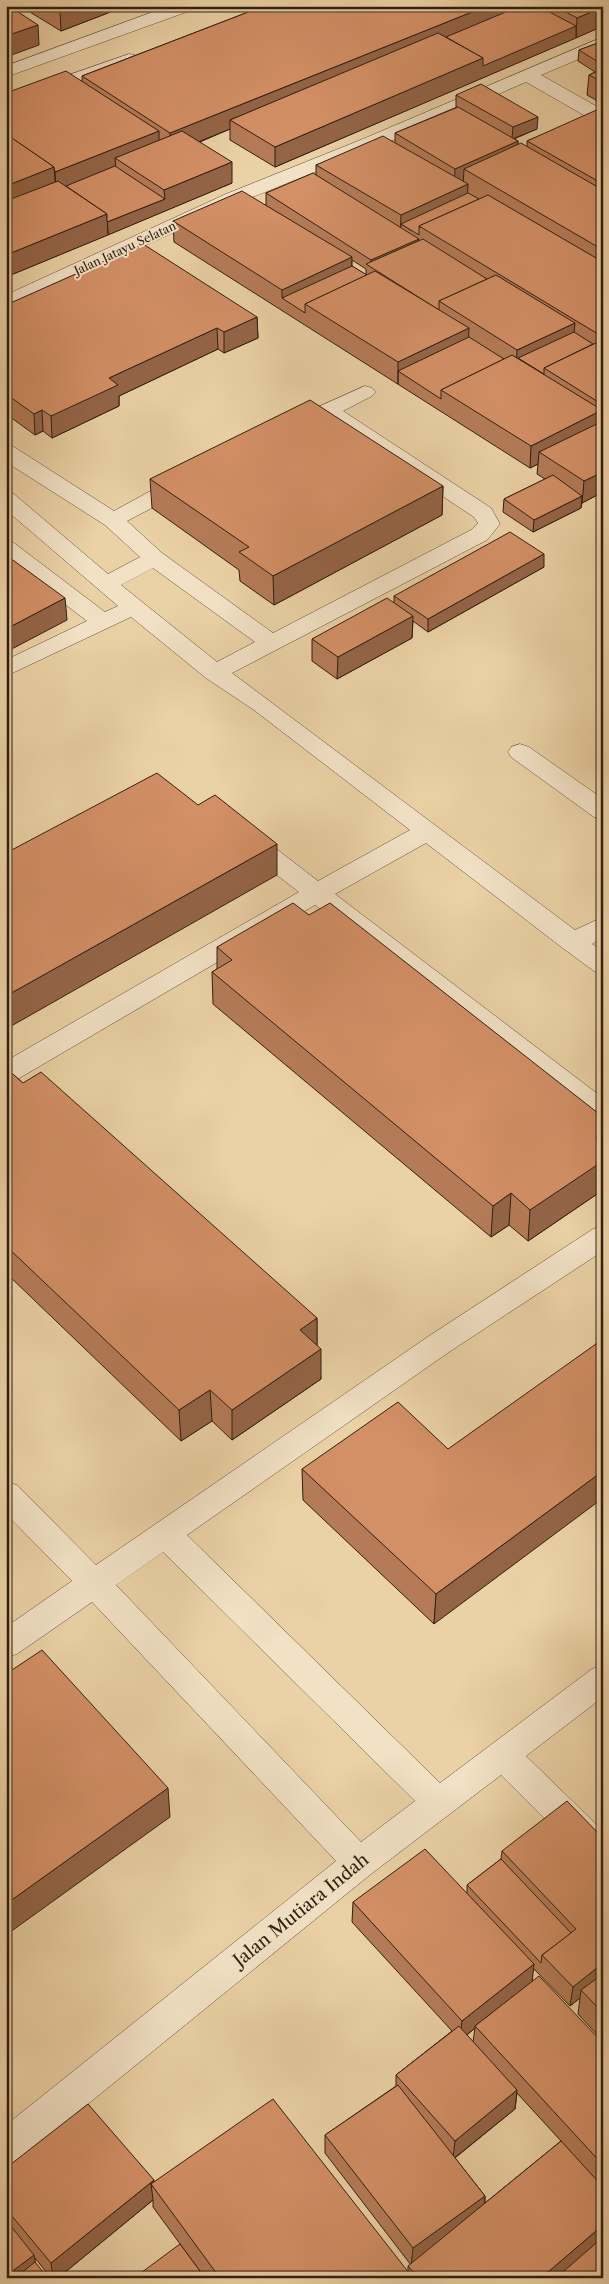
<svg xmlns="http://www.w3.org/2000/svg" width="609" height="2284" viewBox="0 0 609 2284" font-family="'Libre Caslon Text',serif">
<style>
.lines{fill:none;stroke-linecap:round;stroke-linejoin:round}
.minor-casing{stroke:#604b36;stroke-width:1}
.minor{fill:#f2e1c5;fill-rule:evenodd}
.wall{fill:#b57b58;stroke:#311e10;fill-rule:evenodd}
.shaded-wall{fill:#946447;stroke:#311e10}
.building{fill:#d38f66;stroke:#311e10}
.labels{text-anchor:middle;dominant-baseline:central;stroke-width:4;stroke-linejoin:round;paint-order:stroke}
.far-street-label{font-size:12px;fill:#311e10;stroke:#f2e1c5}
.near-street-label{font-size:18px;fill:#311e10;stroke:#f2e1c5}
</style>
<rect width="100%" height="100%" fill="#ebd1a6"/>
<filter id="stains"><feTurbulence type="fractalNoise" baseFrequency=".004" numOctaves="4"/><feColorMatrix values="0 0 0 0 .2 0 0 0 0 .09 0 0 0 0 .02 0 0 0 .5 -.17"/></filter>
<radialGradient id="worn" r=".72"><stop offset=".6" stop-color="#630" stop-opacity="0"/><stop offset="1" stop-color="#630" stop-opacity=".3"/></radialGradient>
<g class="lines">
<g class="minor-casing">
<g id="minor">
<polygon points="169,6 195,6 192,10 6,77 6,66"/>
<polygon points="603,37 603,49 541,75 603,110 603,124 596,122 526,82 377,147 240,202 6,309 6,295 226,194 363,139"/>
<polygon points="129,54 135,55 138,59 135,63 6,109 6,97"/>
<path d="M 365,386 L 372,388 L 376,392 L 372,396 L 343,411 L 491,508 L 500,524 L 487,540 L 232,673 L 575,930 L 603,917 L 603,937 L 592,944 L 603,951 L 603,974 L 594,971 L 564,949 L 426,843 L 335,894 L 603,1098 L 603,1123 L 593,1120 L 315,905 L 16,1080 L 6,1083 L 6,1061 L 299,892 L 239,846 L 236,840 L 239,834 L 248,832 L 257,834 L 318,881 L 410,830 L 254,710 L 206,678 L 131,617 L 6,676 L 6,660 L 87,621 L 6,559 L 6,541 L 14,543 L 105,612 L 118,606 L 6,510 L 6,492 L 14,494 L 108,574 L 140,557 L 105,525 L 6,462 L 6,446 L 14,447 L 114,511 L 176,477 L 184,475 L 192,477 L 195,482 L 192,487 L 127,521 L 162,553 L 273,633 L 471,530 L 478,523 L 474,517 L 327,420 L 315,423 L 307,422 L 304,417 L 307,412 ZM 153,568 L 255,642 L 217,662 L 121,585 Z"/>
<polygon points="520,744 529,747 603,799 603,819 594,817 511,757 508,752 511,747"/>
<path d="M 603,1226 L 603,1251 L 449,1352 L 187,1535 L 440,1783 L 592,1669 L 603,1665 L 603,1697 L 526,1756 L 603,1831 L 603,1869 L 591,1865 L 501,1775 L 371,1874 L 19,2160 L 6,2165 L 6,2125 L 336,1861 L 92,1602 L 17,1654 L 6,1657 L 6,1627 L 72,1581 L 6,1514 L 6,1482 L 17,1485 L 96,1565 L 429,1336 L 593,1229 ZM 163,1552 L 415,1801 L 361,1842 L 116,1585 Z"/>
</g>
</g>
<use href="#minor" class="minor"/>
</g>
<g class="wall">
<polygon points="20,6 126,6 61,31"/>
<polygon points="264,6 603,6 603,26 275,167 230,140 230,129 200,142 232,183 6,277 6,93 82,81 82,76"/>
<polygon points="603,41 603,104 587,95 589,75 595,72 578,61 579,50"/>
<path d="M 456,95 L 537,129 L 514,139 L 518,141 L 518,145 L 527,147 L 527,141 L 603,109 L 603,492 L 582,503 L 581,508 L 533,532 L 503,512 L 504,499 L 545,479 L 537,474 L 538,464 L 530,468 L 174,242 L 173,221 L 266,205 L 266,193 L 316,175 L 316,165 L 395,143 L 395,133 L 457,107 L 456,107 ZM 352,260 L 366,269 L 366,275 L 352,266 Z"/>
<polygon points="6,305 257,317 258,338 224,353 218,349 119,396 119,406 52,438 43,431 35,435 6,414"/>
<polygon points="150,479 443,486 442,515 274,605 240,581 239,570 152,508"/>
<polygon points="544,567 428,632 413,621 412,638 337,679 312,661 312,639 394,603 394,596"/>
<polygon points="309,915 603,1117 603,1190 528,1241 509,1225 491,1237 213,1004 212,972 217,969 217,947"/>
<polygon points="6,1068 23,1083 317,1318 317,1345 321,1379 232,1440 212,1421 181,1441 6,1273"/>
<polygon points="448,1449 434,1624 303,1500 302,1469"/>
<path d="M 603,1838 L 603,2041 L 578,2014 L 580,1998 L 570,2006 L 533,1968 L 532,1981 L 603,2043 L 603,2278 L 205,2278 L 153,2207 L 153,2200 L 58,2278 L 51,2278 L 35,2258 L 35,2262 L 6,2278 L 6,2168 L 154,2183 L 408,2271 L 408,2266 L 411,2265 L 325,2153 L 325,2135 L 396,2086 L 396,2075 L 452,2031 L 352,1922 L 353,1902 L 467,1893 L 467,1885 L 501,1859 L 502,1851 ZM 475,2028 L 473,2042 L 467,2035 ZM 517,2093 L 561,2141 L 485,2203 L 485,2196 L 455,2158 L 515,2109 Z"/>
</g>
<g class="shaded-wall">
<polygon points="72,6 126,6 61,31 60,11"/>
<polygon points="487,6 530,6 230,120 230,129 171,153 170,133"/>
<polygon points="603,7 603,26 576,38 577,18"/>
<polygon points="38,25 39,45 6,57 6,36"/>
<polygon points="576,26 576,38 275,167 275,147 483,58"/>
<polygon points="538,117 537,129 512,139 513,127"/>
<polygon points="159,131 159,152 115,158 116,169 56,193 55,172"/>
<polygon points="518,141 517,162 464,169 463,186 454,190 455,169"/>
<polygon points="232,162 232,183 108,235 107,222 165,199 164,190"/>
<polygon points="54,167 56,193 6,213 6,186"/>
<polygon points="468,184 467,205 412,231 401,224 400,236 401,215"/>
<polygon points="107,214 108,235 6,277 6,255"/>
<polygon points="419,239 418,251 371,267 371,260"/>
<polygon points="352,257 351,278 282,298 282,290"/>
<polygon points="257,317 258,338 224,353 224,332"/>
<polygon points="575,323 573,344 516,371 517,350"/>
<polygon points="217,328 218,349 119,396 119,406 52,438 51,416 109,378"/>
<polygon points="469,328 468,350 398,371 398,384 398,362"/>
<polygon points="42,410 43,431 35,435 34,414"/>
<polygon points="602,410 600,431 539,452 538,464 530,468 531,446"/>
<polygon points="603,472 603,492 582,503 584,481"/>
<polygon points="443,486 442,515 274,605 273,576"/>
<polygon points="582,496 581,508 533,532 534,520"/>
<polygon points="544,554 544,567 428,632 428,619"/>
<polygon points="65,598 67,620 6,652 6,629"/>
<polygon points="413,616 412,638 337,679 338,657"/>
<polygon points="277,844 277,875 6,1029 6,996"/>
<polygon points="603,1133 603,1190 528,1241 530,1210 596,1138"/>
<polygon points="511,1193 509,1225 491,1237 493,1206"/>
<polygon points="317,1318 317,1349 300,1330"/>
<polygon points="321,1349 321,1379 232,1440 232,1410"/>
<polygon points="210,1390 212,1421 181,1441 179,1410"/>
<polygon points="603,1471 603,1498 434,1624 436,1594"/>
<polygon points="168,1788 170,1817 6,1935 6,1904"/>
<polygon points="603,1963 603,1980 581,1990 580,1998 570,2006 573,1987"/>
<polygon points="534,1964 532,1983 475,2026 475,2028 460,2040 462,2021"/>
<polygon points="517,2090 515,2109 453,2159 455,2141"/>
<polygon points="154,2180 154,2188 151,2184 153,2200 58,2278 53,2278 51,2263"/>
<polygon points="485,2196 484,2214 411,2266 413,2248"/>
<polygon points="603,2225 603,2241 559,2278 541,2278"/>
<polygon points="34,2255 37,2272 30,2278 6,2278 6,2276"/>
</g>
<g class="building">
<polygon points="6,6 9,6 38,25 6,36"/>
<polygon points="51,6 72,6 60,11"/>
<polygon points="264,6 487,6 170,133 82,76"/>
<polygon points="520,6 538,6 576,26 483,66 483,58 446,37"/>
<polygon points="555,6 603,6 603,7 577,18"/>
<polygon points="438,33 483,58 275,147 230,120"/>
<polygon points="603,41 603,65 579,50"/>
<polygon points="603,69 603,82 589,75"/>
<polygon points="66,71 159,131 55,172 54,167 6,134 6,93"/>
<polygon points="481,84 538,117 513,127 456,95"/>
<polygon points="458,107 518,141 455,169 395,133"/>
<polygon points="601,108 603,109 603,184 527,141"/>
<polygon points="182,131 232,162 164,190 115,158"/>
<polygon points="6,134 54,167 6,186"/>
<polygon points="383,136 468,184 401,215 316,165"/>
<polygon points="521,143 603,190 603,250 464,169"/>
<polygon points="115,166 165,199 107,222 107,214 66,186"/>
<polygon points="313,173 419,239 371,260 266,193"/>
<polygon points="58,181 107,214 6,255 6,201"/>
<polygon points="242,191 352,257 282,290 173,221"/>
<polygon points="468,193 479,199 419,226 419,235 401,224"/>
<polygon points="488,195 603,262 603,337 419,226"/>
<polygon points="423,239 487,279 439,301 439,310 366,264"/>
<polygon points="143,244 257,317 224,332 217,328 109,378 118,385 51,416 42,410 34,414 6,394 6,305"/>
<polygon points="352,266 367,275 305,304 305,313 282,298"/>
<polygon points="375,271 469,328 398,362 305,304"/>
<polygon points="496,275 575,323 517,350 439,301"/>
<polygon points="574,332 593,344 544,368 544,374 518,358"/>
<polygon points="469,337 504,359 441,390 441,399 398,371"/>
<polygon points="602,340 603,340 603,405 544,368"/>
<polygon points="512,355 602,410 531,446 441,390"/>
<polygon points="310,400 443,486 273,576 239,552 249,547 150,479"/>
<polygon points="603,421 603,472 584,481 539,452"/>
<polygon points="553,475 582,496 534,520 504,499"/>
<polygon points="510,532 544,554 428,619 394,596"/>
<polygon points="6,555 65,598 6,629"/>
<polygon points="387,598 413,616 338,657 312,639"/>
<polygon points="157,773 198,805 215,795 277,844 6,996 6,853"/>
<polygon points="293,903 309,915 330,903 603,1117 603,1133 596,1138 603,1143 603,1161 530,1210 511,1193 493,1206 212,972 232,960 217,947"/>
<polygon points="6,1068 23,1083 41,1072 317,1318 300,1330 321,1349 232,1410 210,1390 179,1410 6,1246"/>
<polygon points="603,1339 603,1471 436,1594 302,1469 398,1402 448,1449"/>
<polygon points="42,1650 168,1788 6,1904 6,1674"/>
<polygon points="567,1801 603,1838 603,1963 573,1987 542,1955 576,1929 502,1851"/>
<polygon points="425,1849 534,1964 462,2021 353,1902"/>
<polygon points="501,1859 571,1933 542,1955 541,1963 467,1885"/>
<polygon points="603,1974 603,2013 581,1990"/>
<polygon points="539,1976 603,2043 603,2165 475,2026"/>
<polygon points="459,2026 517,2090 455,2141 396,2075"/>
<polygon points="398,2085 485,2196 413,2248 325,2135"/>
<polygon points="273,2099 413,2278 220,2278 151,2184"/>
<polygon points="88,2104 154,2180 51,2263 6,2209 6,2168"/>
<polygon points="561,2141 603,2187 603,2225 541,2278 418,2278 408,2266"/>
<polygon points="6,2220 34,2255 6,2276"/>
<polygon points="603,2237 603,2278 556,2278"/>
<polygon points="180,2244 205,2278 134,2278"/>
<polygon points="35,2262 48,2278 15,2278"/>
</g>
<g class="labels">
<g class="far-street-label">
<text transform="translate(125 248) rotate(-25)">Jalan Jatayu Selatan</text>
</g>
<g class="near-street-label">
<text transform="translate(301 1910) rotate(-39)">Jalan Mutiara Indah</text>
</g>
</g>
<rect width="609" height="2284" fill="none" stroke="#ebd1a6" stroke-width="25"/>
<rect x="8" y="8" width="594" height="2269" fill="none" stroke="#311e10" stroke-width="2.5"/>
<rect x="12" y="12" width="584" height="2259" fill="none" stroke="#311e10"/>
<rect width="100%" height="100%" filter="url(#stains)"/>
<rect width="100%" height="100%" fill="url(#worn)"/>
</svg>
